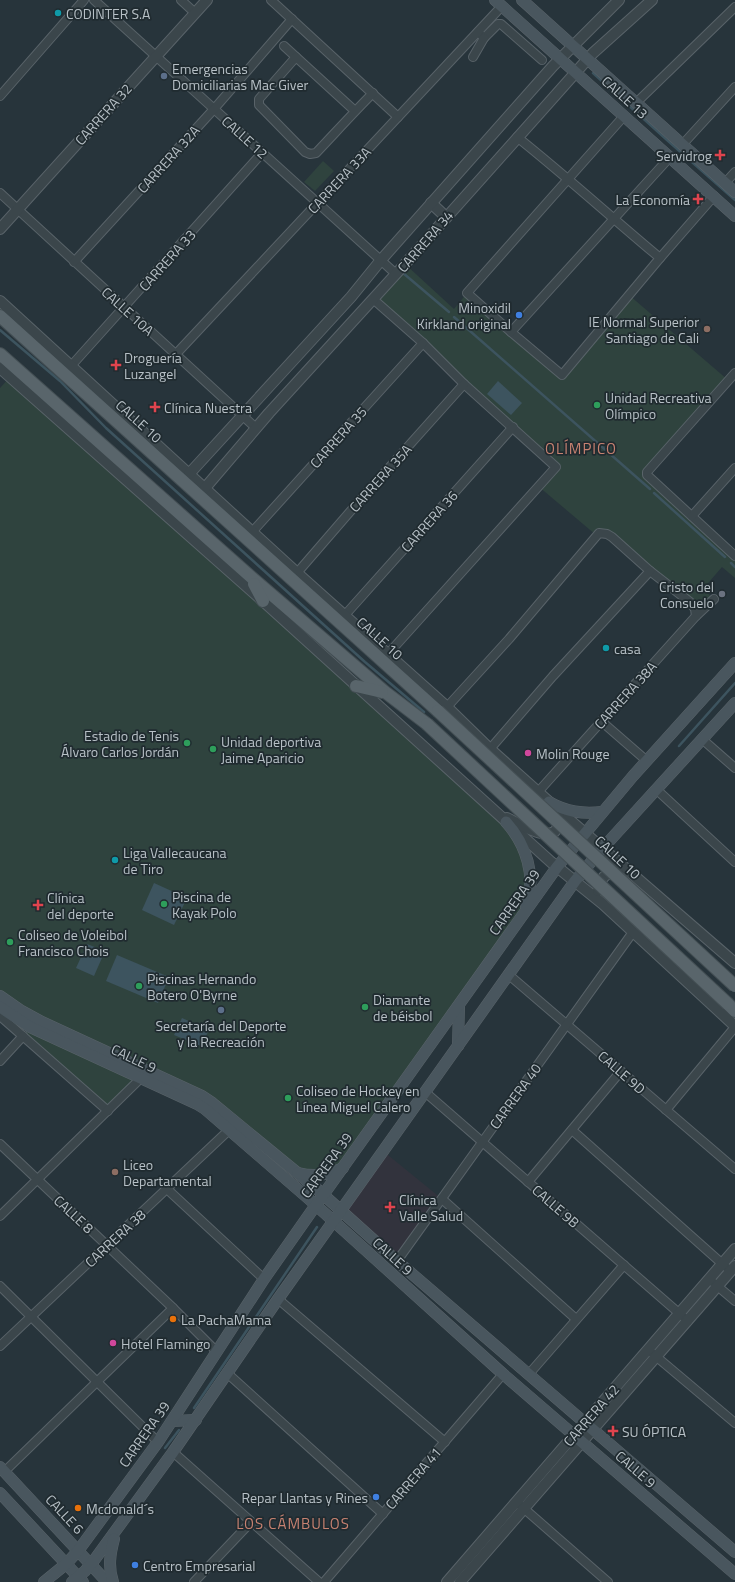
<svg xmlns="http://www.w3.org/2000/svg" width="735" height="1582" viewBox="0 0 735 1582" font-family="'Titillium Web',sans-serif">
<style>
.medical{fill:#32333d}
.green{fill:#2f433e}
.water{fill:#3d545f}
.lines{fill:none;stroke-linecap:round;stroke-linejoin:round}
.stream{stroke:#3d545f;stroke-width:2.5}
.minor-casing{stroke:#596369;stroke-width:10}
.tertiary-casing{stroke:#596369;stroke-width:12}
.secondary-casing{stroke:#596369;stroke-width:12}
.primary-casing{stroke:#444f54;stroke-width:14}
.minor{stroke:#3b464b;stroke-width:8}
.tertiary{stroke:#3b464b;stroke-width:10}
.secondary{stroke:#49565e;stroke-width:11}
.primary{stroke:#59656b;stroke-width:12}
.primary-bridge-casing{stroke:#444f54;stroke-width:14;stroke-linecap:butt}
.primary-bridge{stroke:#59656b;stroke-width:12}
.culture-dot{fill:#0f9aa8;stroke:#202b30;stroke-width:1.5}
.service-dot{fill:#5c6f8a;stroke:#202b30;stroke-width:1.5}
.health-dot{fill:#e0444e;stroke:#202b30;stroke-width:1.5}
.shop-dot{fill:#3f7fe0;stroke:#202b30;stroke-width:1.5}
.education-dot{fill:#8d6e63;stroke:#202b30;stroke-width:1.5}
.leisure-dot{fill:#2e9e5b;stroke:#202b30;stroke-width:1.5}
.worship-dot{fill:#6b7280;stroke:#202b30;stroke-width:1.5}
.hotel-dot{fill:#d1479c;stroke:#202b30;stroke-width:1.5}
.food-dot{fill:#e8710a;stroke:#202b30;stroke-width:1.5}
.labels{text-anchor:middle;dominant-baseline:central;stroke-width:3.5;stroke-linejoin:round;paint-order:stroke}
.poi-label{font-size:14px;fill:#b7c0c6;stroke:#202b30;text-anchor:start}
.street-label{font-size:14px;fill:#b7c0c6;stroke:#202b30}
.neighbourhood-label{font-size:15px;letter-spacing:1px;fill:#c78271;stroke:#202b30}
</style>
<rect width="100%" height="100%" fill="#27343b"/>
<polygon class="medical" points="383,1151 442,1199 397,1261 341,1211"/>
<g class="green">
<polygon points="323,161 334,171 315,191 304,182"/>
<polygon points="405,264 454,309 467,293 562,375 629,295 728,380 647,472 735,556 735,578 722,567 703,589 714,599 696,616 695,609 612,537 596,535 538,486 556,467 373,299"/>
<polygon points="10,377 506,822 522,844 529,899 344,1167 307,1175 252,1137 0,996 0,388"/>
<polygon points="30,1027 141,1078 108,1111 23,1036"/>
</g>
<g class="water">
<polygon points="498,381 522,403 511,415 487,394"/>
<polygon points="154,883 187,898 174,925 142,910"/>
<polygon points="87,944 105,951 94,976 76,968"/>
<polygon points="117,955 169,977 158,1003 106,981"/>
<polygon points="182,1018 209,1030 201,1046 174,1035"/>
</g>
<g class="lines">
<g class="stream">
<polyline points="593,73 667,140 735,200"/>
<polyline points="403,273 449,312"/>
<polyline points="454,317 650,489"/>
<polyline points="0,330 60,381 106,428 365,662 424,712"/>
<polyline points="654,493 725,557"/>
<polyline points="731,563 735,567"/>
<polyline points="679,746 735,683"/>
<polyline points="194,1408 317,1227"/>
<polyline points="165,1448 179,1430"/>
</g>
<g class="minor-casing">
<g id="minor">
<polyline points="94,0 396,274"/>
<polyline points="181,0 195,13"/>
<polyline points="271,0 398,117"/>
<polyline points="478,32 484,38 498,24 501,24 542,60"/>
<polyline points="284,46 296,57"/>
<polyline points="473,57 484,38"/>
<polyline points="0,96 84,0"/>
<polyline points="636,103 735,7"/>
<path d="M 355,111 L 296,57 L 259,99 L 259,105 L 305,152 L 310,154 L 316,153 C 335,133 353,113 373,93"/>
<polyline points="624,116 467,293 511,332 562,375 660,258 714,196"/>
<path d="M 517,137 C 566,176 612,218 660,258"/>
<polyline points="682,145 735,87"/>
<polyline points="725,183 735,172"/>
<polyline points="0,193 256,428"/>
<polyline points="74,262 214,109 292,19"/>
<polyline points="373,299 423,343 464,384 556,467 388,654"/>
<polyline points="511,332 670,157"/>
<polyline points="176,354 502,6"/>
<polyline points="71,366 262,153"/>
<polyline points="735,373 647,472 647,475 735,556"/>
<polyline points="692,516 735,468"/>
<polyline points="253,531 423,343"/>
<polyline points="297,573 361,499 464,384"/>
<polyline points="345,615 513,427"/>
<polyline points="447,707 509,639 599,533 607,534 612,537 650,571 690,602 695,609 696,616"/>
<polyline points="601,721 647,761"/>
<polyline points="702,739 735,768"/>
<polyline points="490,749 553,676 650,571"/>
<polyline points="657,790 735,862"/>
<polyline points="538,792 696,616 714,599"/>
<polyline points="509,975 735,1169"/>
<polyline points="0,1016 108,1111"/>
<polyline points="0,1061 23,1036"/>
<polyline points="425,1092 688,1321"/>
<polyline points="666,1110 735,1027"/>
<polyline points="572,1130 727,1268"/>
<polyline points="0,1144 173,1308 217,1352"/>
<polyline points="528,1182 621,1071"/>
<polyline points="167,1189 264,1279"/>
<polyline points="442,1199 576,1319"/>
<polyline points="0,1216 141,1078"/>
<polyline points="397,1261 633,932"/>
<polyline points="709,1279 735,1301"/>
<polyline points="0,1286 158,1442"/>
<polyline points="278,1299 445,1442"/>
<polyline points="0,1346 229,1130"/>
<polyline points="652,1353 735,1423"/>
<polyline points="227,1373 383,1514"/>
<polyline points="529,1374 624,1265"/>
<polyline points="173,1452 319,1582"/>
<polyline points="4,1472 173,1308"/>
<polyline points="520,1505 608,1582"/>
<polyline points="194,1582 251,1522"/>
<polyline points="324,1582 503,1374"/>
</g>
</g>
<g class="tertiary-casing">
<g id="tertiary">
<polyline points="431,203 446,217"/>
<polyline points="0,229 207,0"/>
<polyline points="0,301 297,573 447,707 490,749 557,809 735,963"/>
<polyline points="0,368 263,601 551,862 603,904 735,1026"/>
<polyline points="189,474 351,297 381,260 553,66 619,0"/>
<polyline points="205,488 269,413 405,264 593,53 652,0"/>
<path d="M 507,818 C 521,825 561,850 559,817"/>
<path d="M 598,891 C 599,880 606,871 618,871"/>
<polyline points="447,1582 735,1249"/>
<polyline points="460,1582 735,1266"/>
</g>
</g>
<g class="secondary-casing">
<g id="secondary">
<polyline points="495,0 735,216"/>
<polyline points="522,0 735,192"/>
<path d="M 549,802 C 567,812 582,814 602,812"/>
<path d="M 506,822 C 526,844 537,877 526,906"/>
<polyline points="0,996 20,1010 42,1022 202,1096 211,1102 317,1189 397,1261 735,1552"/>
<polyline points="0,1007 30,1027 197,1104 205,1109 309,1199 503,1374 735,1574"/>
<polyline points="458,1046 459,1006"/>
<path d="M 298,1173 C 315,1177 328,1175 343,1168"/>
<polyline points="172,1421 196,1420"/>
<polyline points="0,1467 107,1582"/>
<polyline points="0,1493 83,1582"/>
<polyline points="44,1582 66,1564 78,1551 158,1442 264,1279 311,1212 557,867 633,776 735,663"/>
<polyline points="72,1582 85,1571 95,1559 173,1452 278,1299 575,881 602,849 735,703"/>
<path d="M 113,1582 C 108,1567 110,1554 114,1539"/>
</g>
</g>
<g class="primary-casing">
<g id="primary">
<polyline points="0,316 438,711"/>
<polyline points="0,354 251,577 385,692 427,724"/>
<polyline points="254,584 263,601"/>
<polyline points="356,686 382,692"/>
<polyline points="728,1004 735,1011"/>
</g>
</g>
<use href="#minor" class="minor"/>
<use href="#tertiary" class="tertiary"/>
<use href="#secondary" class="secondary"/>
<use href="#primary" class="primary"/>
<g class="primary-bridge-casing">
<g id="primary-bridge">
<polyline points="438,711 735,986"/>
<polyline points="427,724 728,1004"/>
</g>
</g>
<use href="#primary-bridge" class="primary-bridge"/>
</g>
<g class="culture-dot">
<circle cx="58" cy="13" r="4"/>
<circle cx="606" cy="648" r="4"/>
<circle cx="115" cy="860" r="4"/>
</g>
<g class="service-dot">
<circle cx="164" cy="76" r="4"/>
<circle cx="221" cy="1010" r="4"/>
</g>
<g class="health-dot">
<path d="M718 149h4v4h4v4h-4v4h-4v-4h-4v-4h4z"/>
<path d="M696 193h4v4h4v4h-4v4h-4v-4h-4v-4h4z"/>
<path d="M114 359h4v4h4v4h-4v4h-4v-4h-4v-4h4z"/>
<path d="M153 401h4v4h4v4h-4v4h-4v-4h-4v-4h4z"/>
<path d="M36 899h4v4h4v4h-4v4h-4v-4h-4v-4h4z"/>
<path d="M388 1201h4v4h4v4h-4v4h-4v-4h-4v-4h4z"/>
<path d="M611 1425h4v4h4v4h-4v4h-4v-4h-4v-4h4z"/>
</g>
<g class="shop-dot">
<circle cx="519" cy="315" r="4"/>
<circle cx="376" cy="1497" r="4"/>
<circle cx="135" cy="1565" r="4"/>
</g>
<g class="education-dot">
<circle cx="707" cy="329" r="4"/>
<circle cx="115" cy="1172" r="4"/>
</g>
<g class="leisure-dot">
<circle cx="597" cy="405" r="4"/>
<circle cx="187" cy="743" r="4"/>
<circle cx="213" cy="749" r="4"/>
<circle cx="164" cy="904" r="4"/>
<circle cx="10" cy="942" r="4"/>
<circle cx="139" cy="986" r="4"/>
<circle cx="365" cy="1007" r="4"/>
<circle cx="288" cy="1098" r="4"/>
</g>
<circle class="worship-dot" cx="722" cy="594" r="4"/>
<g class="hotel-dot">
<circle cx="528" cy="753" r="4"/>
<circle cx="113" cy="1343" r="4"/>
</g>
<g class="food-dot">
<circle cx="173" cy="1319" r="4"/>
<circle cx="78" cy="1508" r="4"/>
</g>
<g class="labels">
<g class="poi-label">
<text x="66" y="13">CODINTER S.A</text>
<text x="172" y="68">Emergencias<tspan x="172" dy="16">Domiciliarias Mac Giver</tspan></text>
<text x="712" y="155" text-anchor="end">Servidrog</text>
<text x="690" y="199" text-anchor="end">La Economía</text>
<text x="511" y="307" text-anchor="end">Minoxidil<tspan x="511" dy="16">Kirkland original</tspan></text>
<text x="699" y="321" text-anchor="end">IE Normal Superior<tspan x="699" dy="16">Santiago de Cali</tspan></text>
<text x="124" y="357">Droguería<tspan x="124" dy="16">Luzangel</tspan></text>
<text x="605" y="397">Unidad Recreativa<tspan x="605" dy="16">Olímpico</tspan></text>
<text x="164" y="407">Clínica Nuestra</text>
<text x="714" y="586" text-anchor="end">Cristo del<tspan x="714" dy="16">Consuelo</tspan></text>
<text x="614" y="648">casa</text>
<text x="179" y="735" text-anchor="end">Estadio de Tenis<tspan x="179" dy="16">Álvaro Carlos Jordán</tspan></text>
<text x="221" y="741">Unidad deportiva<tspan x="221" dy="16">Jaime Aparicio</tspan></text>
<text x="536" y="753">Molin Rouge</text>
<text x="123" y="852">Liga Vallecaucana<tspan x="123" dy="16">de Tiro</tspan></text>
<text x="172" y="896">Piscina de<tspan x="172" dy="16">Kayak Polo</tspan></text>
<text x="47" y="897">Clínica<tspan x="47" dy="16">del deporte</tspan></text>
<text x="18" y="934">Coliseo de Voleibol<tspan x="18" dy="16">Francisco Chois</tspan></text>
<text x="147" y="978">Piscinas Hernando<tspan x="147" dy="16">Botero O'Byrne</tspan></text>
<text x="373" y="999">Diamante<tspan x="373" dy="16">de béisbol</tspan></text>
<text x="221" y="1025" text-anchor="middle">Secretaría del Deporte<tspan x="221" dy="16">y la Recreación</tspan></text>
<text x="296" y="1090">Coliseo de Hockey en<tspan x="296" dy="16">Línea Miguel Calero</tspan></text>
<text x="123" y="1164">Liceo<tspan x="123" dy="16">Departamental</tspan></text>
<text x="399" y="1199">Clínica<tspan x="399" dy="16">Valle Salud</tspan></text>
<text x="181" y="1319">La PachaMama</text>
<text x="121" y="1343">Hotel Flamingo</text>
<text x="622" y="1431">SU ÓPTICA</text>
<text x="368" y="1497" text-anchor="end">Repar Llantas y Rines</text>
<text x="86" y="1508">Mcdonald´s</text>
<text x="143" y="1565">Centro Empresarial</text>
</g>
<g class="street-label">
<text transform="translate(625 97) rotate(42)">CALLE 13</text>
<text transform="translate(103 114) rotate(-48)">CARRERA 32</text>
<text transform="translate(245 137) rotate(42)">CALLE 12</text>
<text transform="translate(168 159) rotate(-48)">CARRERA 32A</text>
<text transform="translate(339 180) rotate(-47)">CARRERA 33A</text>
<text transform="translate(425 241) rotate(-49)">CARRERA 34</text>
<text transform="translate(167 260) rotate(-48)">CARRERA 33</text>
<text transform="translate(128 311) rotate(42)">CALLE 10A</text>
<text transform="translate(139 421) rotate(42)">CALLE 10</text>
<text transform="translate(338 437) rotate(-48)">CARRERA 35</text>
<text transform="translate(380 478) rotate(-48)">CARRERA 35A</text>
<text transform="translate(429 521) rotate(-48)">CARRERA 36</text>
<text transform="translate(380 638) rotate(42)">CALLE 10</text>
<text transform="translate(625 695) rotate(-48)">CARRERA 38A</text>
<text transform="translate(618 857) rotate(43)">CALLE 10</text>
<text transform="translate(514 902) rotate(-55)">CARRERA 39</text>
<text transform="translate(134 1058) rotate(25)">CALLE 9</text>
<text transform="translate(622 1072) rotate(41)">CALLE 9D</text>
<text transform="translate(515 1096) rotate(-54)">CARRERA 40</text>
<text transform="translate(326 1165) rotate(-54)">CARRERA 39</text>
<text transform="translate(556 1206) rotate(41)">CALLE 9B</text>
<text transform="translate(74 1214) rotate(43)">CALLE 8</text>
<text transform="translate(115 1238) rotate(-43)">CARRERA 38</text>
<text transform="translate(393 1256) rotate(42)">CALLE 9</text>
<text transform="translate(591 1415) rotate(-49)">CARRERA 42</text>
<text transform="translate(144 1434) rotate(-55)">CARRERA 39</text>
<text transform="translate(636 1469) rotate(41)">CALLE 9</text>
<text transform="translate(413 1478) rotate(-49)">CARRERA 41</text>
<text transform="translate(65 1514) rotate(47)">CALLE 6</text>
</g>
<g class="neighbourhood-label">
<text x="581" y="448">OLÍMPICO</text>
<text x="293" y="1523">LOS CÁMBULOS</text>
</g>
</g>
</svg>
